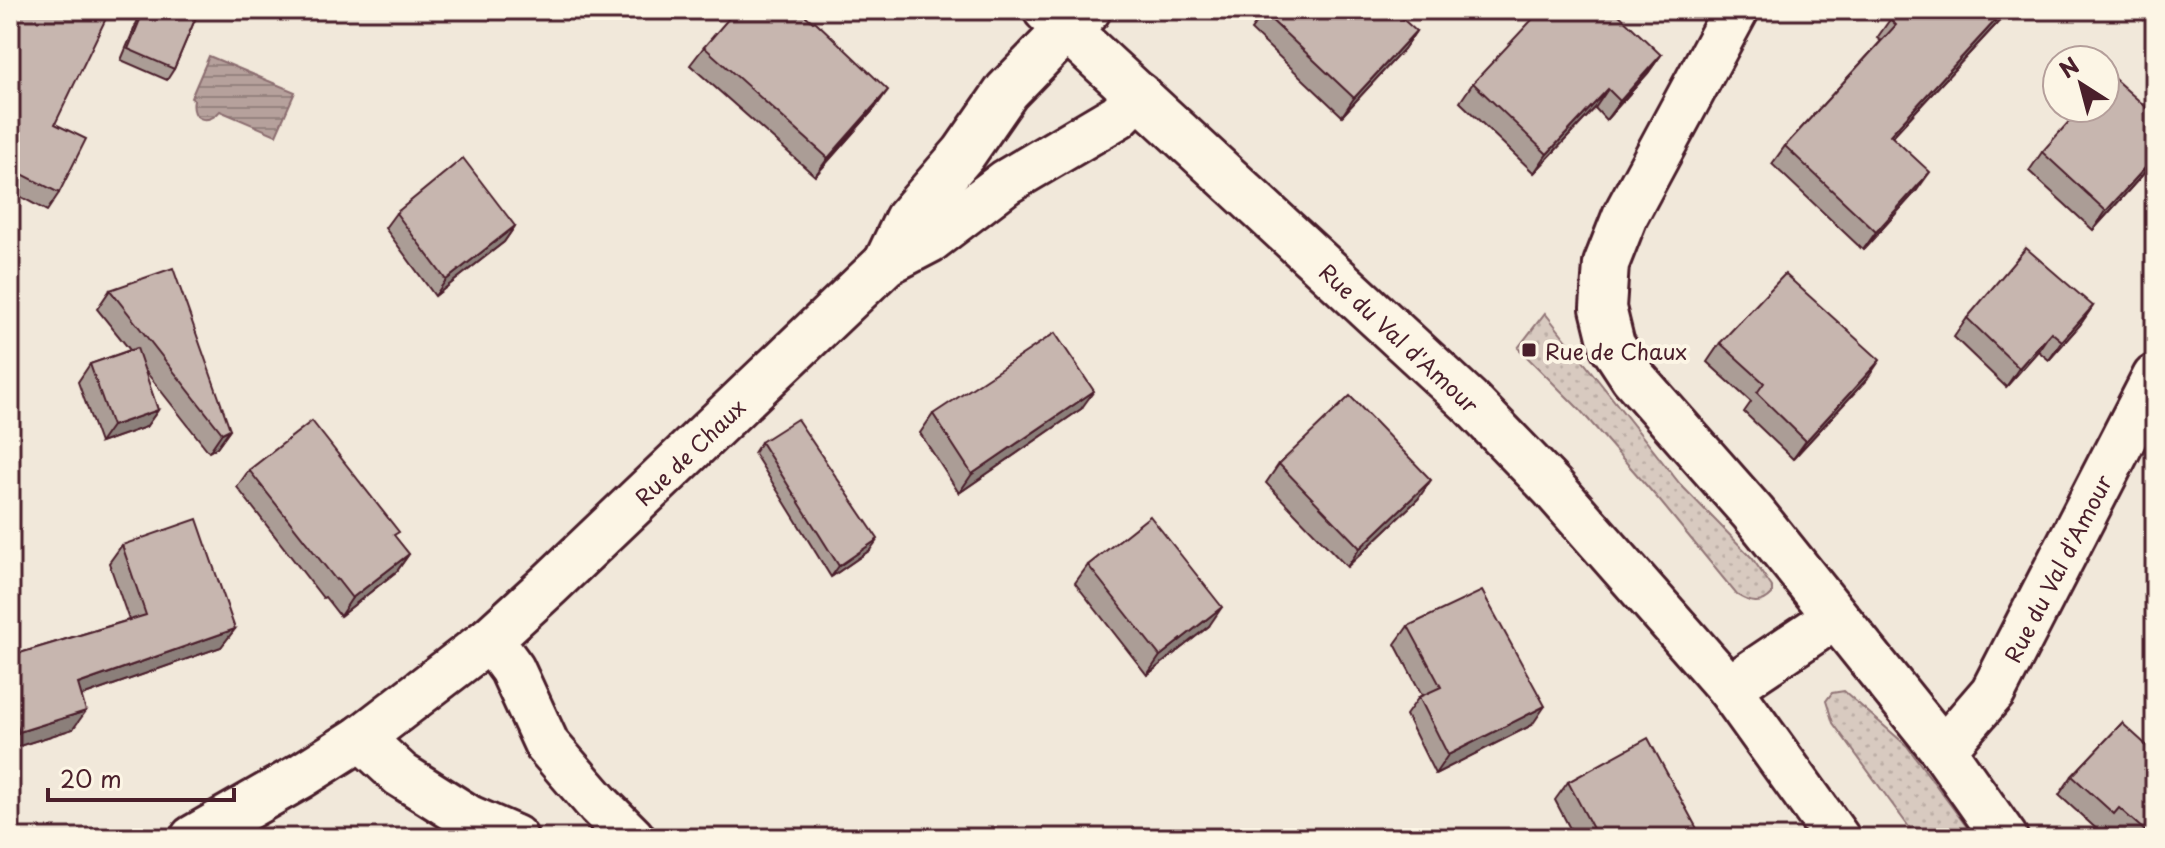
<svg xmlns="http://www.w3.org/2000/svg" width="2165" height="848" viewBox="0 0 2165 848" font-family="'Playpen Sans',sans-serif">
<style>
.grass{fill:url(#grass-dots);stroke:#917476;stroke-width:2}
.water{fill:url(#water-rules);stroke:#8b6d6f;stroke-width:2}
.lines{fill:none;stroke-linecap:round;stroke-linejoin:round}
.minor-casing{stroke:#4a1f2b;stroke-width:50}
.tertiary-casing{stroke:#4a1f2b;stroke-width:50}
.minor{stroke:#fcf5e5;stroke-width:44}
.tertiary{stroke:#fcf5e5;stroke-width:44}
.wall{fill:#ab9d96;stroke:#4a1f2b;stroke-width:2}
.shaded-wall{fill:#8b7f7a;stroke:#4a1f2b;stroke-width:2}
.building{fill:#c7b6af;stroke:#4a1f2b;stroke-width:2}
.poi-dot{fill:#4a1f2b;stroke:#fcf5e5;stroke-width:3}
.labels{text-anchor:middle;dominant-baseline:central;stroke-width:8;stroke-linejoin:round;paint-order:stroke}
.street-label{font-size:22px;fill:#4a1f2b;stroke:#fcf5e5}
.poi-label{font-size:22px;fill:#4a1f2b;stroke:#fcf5e5;text-anchor:start}
</style>
<defs>
<pattern id="grass-dots" width="8" height="8" patternUnits="userSpaceOnUse" patternTransform="scale(2)"><rect width="8" height="8" fill="#d8cac0"/><path d="M2 2h.1M6 6h.1" fill="none" stroke="#bbada5" stroke-width="1.8" stroke-linecap="round"/></pattern>
<pattern id="water-rules" width="6" height="5" patternUnits="userSpaceOnUse" patternTransform="scale(2)"><rect width="6" height="5" fill="#b6a19c"/><path d="M0 2.5h6" fill="none" stroke="#96837f"/></pattern>
</defs>
<rect width="100%" height="100%" fill="#f1e8da"/>
<filter id="ink" filterUnits="userSpaceOnUse"><feTurbulence type="fractalNoise" baseFrequency=".0125" numOctaves="2"/><feDisplacementMap in="SourceGraphic" scale="16" xChannelSelector="R" yChannelSelector="G"/><feConvolveMatrix kernelMatrix="1 2 1 2 8 2 1 2 1" color-interpolation-filters="sRGB"/></filter>
<g filter="url(#ink)">
<g class="grass">
<path d="M 1545,313 L 1680,484 L 1752,558 L 1772,587 L 1772,594 C 1761,606 1750,603 1737,595 L 1660,501 L 1580,410 L 1518,348 Z"/>
<polygon points="1844,691 1907,746 1975,838 1917,838 1833,723 1826,701 1832,693"/>
</g>
<path class="water" d="M 209,56 L 295,92 L 276,135 L 220,111 C 209,125 190,121 194,100 L 191,98 Z"/>
<g class="lines">
<g class="minor-casing">
<g id="minor">
<polyline points="1736,10 1625,216 1606,264 1603,308 1612,345 1633,377 1753,513 1943,750 2005,838"/>
<polyline points="1067,29 1088,10"/>
<polyline points="490,639 512,669 547,745 599,805 632,838"/>
<polyline points="1729,688 1835,617"/>
<polyline points="361,738 401,775 469,818 515,838"/>
<path id="s1" d="M 1943,750 L 1993,692 L 2155,377"/>
</g>
</g>
<g class="tertiary-casing">
<g id="tertiary">
<path id="s2" d="M 1046,10 L 1469,401 L 1553,488 L 1729,688 L 1837,838"/>
<polyline points="886,263 907,219 964,153 1007,91 1067,29"/>
<path id="s3" d="M 193,838 L 301,776 L 361,738 L 490,639 L 549,585 L 886,263 L 930,240 L 1006,182 L 1118,116 L 1139,95"/>
</g>
</g>
<use href="#minor" class="minor"/>
<use href="#tertiary" class="tertiary"/>
</g>
<g class="wall">
<polygon points="10,10 55,124 59,193 47,211 10,191"/>
<polygon points="142,10 199,10 174,69 167,80 121,60"/>
<polygon points="1266,10 1416,31 1404,49 1342,116 1251,30"/>
<polygon points="1882,10 2008,10 2003,17 1892,137 1917,190 1863,250 1772,164 1785,146 1881,41 1877,38 1891,18"/>
<polygon points="2135,10 2155,10 2155,29"/>
<polygon points="704,47 875,108 815,176 690,65"/>
<polygon points="1661,55 1648,73 1606,120 1595,108 1534,173 1460,102 1473,83"/>
<polygon points="2155,115 2155,161 2093,230 2029,171 2042,152"/>
<polygon points="396,213 515,226 504,242 435,296 385,228"/>
<polygon points="110,290 230,429 217,447 209,452 143,368 158,410 146,427 100,443 78,382 90,364 130,350 97,309"/>
<polygon points="2093,306 2080,325 2049,360 2038,351 2006,387 1954,337 1967,318"/>
<polygon points="1720,343 1867,379 1793,459 1744,412 1751,402 1707,362"/>
<polygon points="1081,409 959,493 920,433 933,414"/>
<polygon points="761,442 870,550 831,577 754,453"/>
<polygon points="1279,464 1418,499 1347,567 1266,483"/>
<polygon points="249,470 395,537 409,554 397,571 340,616 325,597 323,598 237,487"/>
<polygon points="122,545 235,629 221,647 82,696 73,729 10,749 10,656 129,620 109,563"/>
<polygon points="1088,565 1209,626 1147,675 1075,583"/>
<polygon points="1408,626 1532,725 1435,774 1406,715 1419,697 1422,695 1395,644"/>
<polygon points="2122,723 2155,838 2119,838 2106,827 2101,833 2059,795 2072,776"/>
<polygon points="1568,782 1702,838 1575,838 1555,800"/>
</g>
<g class="shaded-wall">
<polygon points="2005,10 2008,10 2003,17 1877,153 1890,135"/>
<polygon points="1416,31 1404,49 1342,116 1354,98"/>
<polygon points="1661,55 1648,73 1606,120 1620,101"/>
<polygon points="1608,89 1595,108 1534,173 1547,154"/>
<polygon points="888,90 875,108 815,176 828,158"/>
<polygon points="2155,157 2155,161 2093,230 2106,211"/>
<polygon points="1930,172 1917,190 1863,250 1876,232"/>
<polygon points="515,226 504,242 435,296 446,280"/>
<polygon points="2093,306 2080,325 2049,360 2062,341"/>
<polygon points="2051,332 2038,351 2006,387 2019,368"/>
<polygon points="1880,360 1867,379 1793,459 1806,441"/>
<polygon points="1094,391 1081,409 959,493 972,474"/>
<polygon points="158,410 146,427 100,443 112,426"/>
<polygon points="230,429 217,447 209,452 222,433"/>
<polygon points="1431,480 1418,499 1347,567 1360,548"/>
<polygon points="878,539 870,550 831,577 839,566"/>
<polygon points="409,554 397,571 340,616 352,598"/>
<polygon points="1222,607 1209,626 1147,675 1160,656"/>
<polygon points="235,629 221,647 65,702 78,684"/>
<polygon points="1545,706 1532,725 1435,774 1448,755"/>
<polygon points="86,711 73,729 10,749 10,745 19,732"/>
</g>
<g class="building">
<polygon points="10,10 110,10 55,124 86,139 59,193 10,168"/>
<polygon points="144,10 199,10 174,69 128,49"/>
<polygon points="736,10 799,10 813,22 815,21 888,90 828,158 704,47"/>
<polygon points="1266,10 1393,10 1416,31 1354,98 1264,13"/>
<polygon points="1541,10 1614,10 1661,55 1620,101 1608,89 1547,154 1473,83"/>
<polygon points="1898,10 2005,10 1890,135 1930,172 1876,232 1785,146 1896,25 1890,19"/>
<polygon points="2110,75 2155,115 2155,157 2106,211 2042,152 2081,108 2105,108 2105,81"/>
<polygon points="463,158 515,226 446,280 396,213"/>
<polygon points="2026,248 2093,306 2062,341 2051,332 2019,368 1967,318"/>
<polygon points="173,268 230,429 222,433 110,290"/>
<polygon points="1785,274 1880,360 1806,441 1757,393 1764,383 1720,343"/>
<polygon points="1055,333 1094,391 972,474 933,414"/>
<polygon points="137,348 158,410 112,426 90,364"/>
<polygon points="1350,396 1431,480 1360,548 1279,464"/>
<polygon points="797,419 878,539 839,566 761,442"/>
<polygon points="312,421 399,532 394,535 409,554 352,598 337,579 336,580 249,470"/>
<polygon points="1150,516 1222,607 1160,656 1088,565"/>
<polygon points="197,519 235,629 78,684 86,711 19,732 10,703 10,656 146,615 122,545"/>
<polygon points="1482,591 1545,706 1448,755 1419,697 1441,687 1408,626"/>
<polygon points="2122,723 2155,753 2155,838 2153,838 2119,808 2114,814 2072,776"/>
<polygon points="1648,738 1702,838 1598,838 1568,782"/>
</g>
</g>
<rect class="poi-dot" x="1521" y="342" width="16" height="16" rx="4"/>
<g class="labels">
<g class="street-label">
<text stroke="none"><textPath href="#s2" startOffset="482">Rue du Val d'Amour</textPath></text>
<text stroke="none"><textPath href="#s3" startOffset="632">Rue de Chaux</textPath></text>
<text stroke="none"><textPath href="#s1" startOffset="216">Rue du Val d'Amour</textPath></text>
</g>
<g class="poi-label">
<text x="1545" y="350">Rue de Chaux</text>
</g>
</g>
<rect width="2165" height="848" fill="none" stroke="#fcf5e5" stroke-width="40"/>
<rect x="20" y="20" width="2125" height="808" fill="none" stroke="#4a1f2b" stroke-width="3" filter="url(#ink)"/>
<g transform="translate(2081 84) rotate(324)"><circle r="38" fill="#fcf5e5" stroke="#b59f9b" stroke-width="2"/>
<path d="M0-6L14 30L0 20L-14 30Z" fill="#4a1f2b"/>
<text y="-12" font-size="22" font-weight="bold" text-anchor="middle" fill="#4a1f2b">N</text>
</g>
<path d="M48 788v12h186v-12" fill="none" stroke="#4a1f2b" stroke-width="4"/>
<text x="60" y="788" font-size="24" fill="#4a1f2b" stroke="#fcf5e5" stroke-width="6" paint-order="stroke">20 m</text>
</svg>
